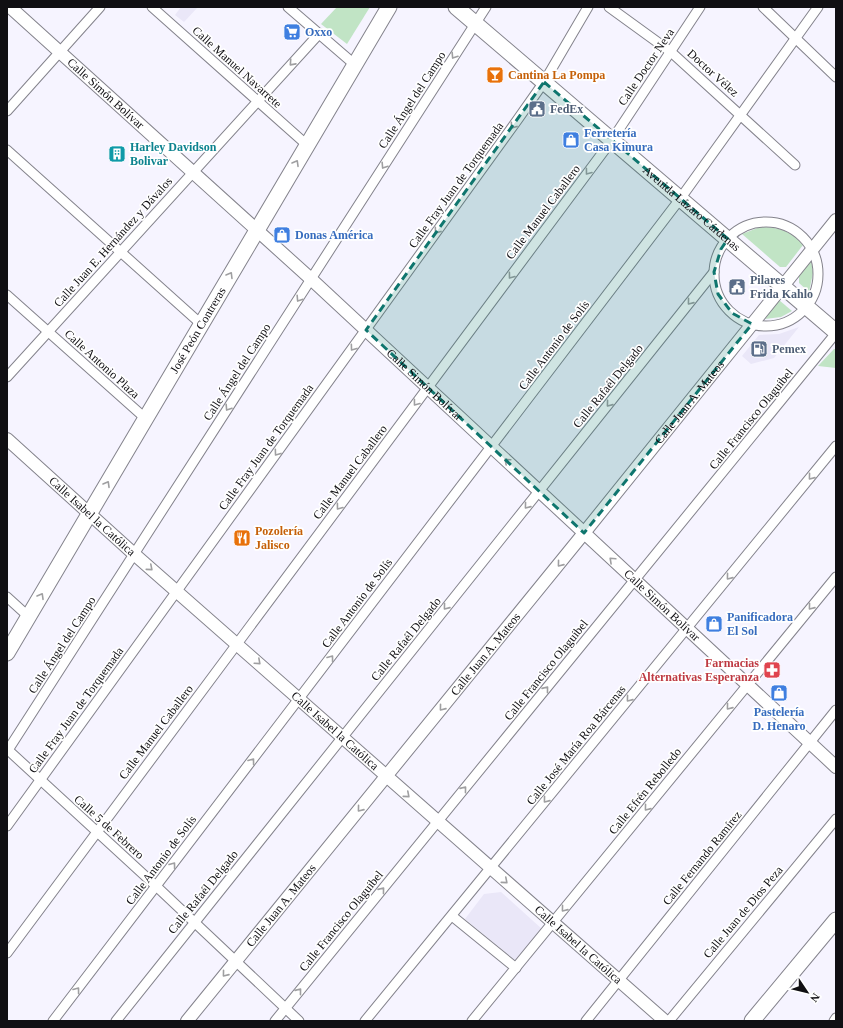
<svg xmlns="http://www.w3.org/2000/svg" width="843" height="1028" viewBox="0 0 843 1028" font-family="'Times New Roman',serif">
<style>
.built{fill:#eae7f8}
.green{fill:#c1e4c5}
.lines{fill:none;stroke-linecap:round;stroke-linejoin:round}
.minor-casing{stroke:#84838c;stroke-width:11}
.tertiary-casing{stroke:#84838c;stroke-width:14}
.primary-casing{stroke:#84838c;stroke-width:17}
.minor{stroke:#fff;stroke-width:9}
.tertiary{stroke:#fff;stroke-width:12}
.primary{stroke:#fff;stroke-width:15}
.oneway{stroke:#9f9fa1}
.marked{fill:#0f766e;fill-opacity:0.2;stroke:#0f766e;stroke-width:3;stroke-dasharray:8 5;stroke-linejoin:round}
.labels{text-anchor:middle;dominant-baseline:central;stroke-width:3.5;stroke-linejoin:round;paint-order:stroke}
.shop-label{font-size:12px;font-weight:bold;fill:#366cbe;stroke:#fff;text-anchor:start}
.street-label{font-size:12px;fill:#100f13;stroke:#fff}
.food-label{font-size:12px;font-weight:bold;fill:#c56008;stroke:#fff;text-anchor:start}
.service-label{font-size:12px;font-weight:bold;fill:#4e5e75;stroke:#fff;text-anchor:start}
.culture-label{font-size:12px;font-weight:bold;fill:#0d838f;stroke:#fff;text-anchor:start}
.health-label{font-size:12px;font-weight:bold;fill:#be3a42;stroke:#fff;text-anchor:end}
</style>
<rect width="100%" height="100%" fill="#f6f4ff"/>
<g class="built">
<polygon points="181,7 198,7 184,22 175,15"/>
<polygon points="799,327 774,358 751,364 742,356 759,335 779,334"/>
<polygon points="501,892 542,929 516,961 465,919 484,894"/>
</g>
<g class="green">
<polygon points="337,7 370,7 347,44 321,24"/>
<path d="M 760,227 C 778,227 792,231 803,245 L 786,267 L 780,267 L 742,234 Z"/>
<polygon points="811,260 813,273 809,292 799,283 799,275"/>
<polygon points="779,300 792,311 781,317 765,319"/>
<polygon points="834,349 836,349 836,368 818,366"/>
</g>
<g class="lines">
<g class="minor-casing">
<g id="minor">
<polyline points="152,7 307,145"/>
<polyline points="288,7 354,64"/>
<polyline points="609,7 671,52 795,165"/>
<polyline points="763,7 836,77"/>
<polyline points="7,111 100,7"/>
<polyline points="7,150 201,324"/>
<circle cx="766" cy="274" r="52"/>
<polyline points="7,295 145,418"/>
<polyline points="7,377 318,35"/>
<polyline points="7,597 29,617"/>
<polyline points="7,749 156,886 299,1021"/>
<polyline points="8,750 486,7"/>
<polyline points="7,826 518,119 544,82 588,7"/>
<polyline points="452,916 516,968"/>
<polyline points="7,953 612,140 700,7"/>
<polyline points="53,1021 680,199 818,7"/>
<polyline points="116,1021 714,272"/>
<polyline points="275,1021 836,333"/>
<polyline points="365,1021 836,446"/>
<polyline points="472,1021 836,577"/>
<polyline points="586,1021 836,710"/>
<polyline points="669,1021 836,819"/>
<polyline points="834,1021 836,1018"/>
</g>
</g>
<g class="tertiary-casing">
<g id="tertiary">
<path id="s1" d="M 10,7 L 311,279 L 836,767"/>
<path id="s2" d="M 7,439 L 134,554 L 665,1021"/>
<path id="s3" d="M 187,1021 L 584,533 L 836,220"/>
</g>
</g>
<g class="primary-casing">
<g id="primary">
<path id="s4" d="M 456,7 L 836,332"/>
<path id="s5" d="M 7,653 L 389,7"/>
<polyline points="752,1021 836,920"/>
</g>
</g>
<use href="#minor" class="minor"/>
<use href="#tertiary" class="tertiary"/>
<use href="#primary" class="primary"/>
</g>
<defs><path id="oneway-chevron" d="M-2-3.5L2.5 0L-2 3.5" fill="none" stroke-width="1.6" stroke-linecap="round" stroke-linejoin="round"/></defs>
<g class="oneway">
<use href="#oneway-chevron" transform="translate(454 56) rotate(123)"/>
<use href="#oneway-chevron" transform="translate(292 63) rotate(132)"/>
<use href="#oneway-chevron" transform="translate(513 126) rotate(126)"/>
<use href="#oneway-chevron" transform="translate(296 163) rotate(-60)"/>
<use href="#oneway-chevron" transform="translate(384 166) rotate(123)"/>
<use href="#oneway-chevron" transform="translate(588 172) rotate(127)"/>
<use href="#oneway-chevron" transform="translate(437 231) rotate(126)"/>
<use href="#oneway-chevron" transform="translate(230 275) rotate(-59)"/>
<use href="#oneway-chevron" transform="translate(511 276) rotate(127)"/>
<use href="#oneway-chevron" transform="translate(299 299) rotate(123)"/>
<use href="#oneway-chevron" transform="translate(690 302) rotate(129)"/>
<use href="#oneway-chevron" transform="translate(353 348) rotate(126)"/>
<use href="#oneway-chevron" transform="translate(416 403) rotate(127)"/>
<use href="#oneway-chevron" transform="translate(609 404) rotate(129)"/>
<use href="#oneway-chevron" transform="translate(228 408) rotate(123)"/>
<use href="#oneway-chevron" transform="translate(277 453) rotate(126)"/>
<use href="#oneway-chevron" transform="translate(507 461) rotate(-138)"/>
<use href="#oneway-chevron" transform="translate(811 477) rotate(129)"/>
<use href="#oneway-chevron" transform="translate(107 484) rotate(-60)"/>
<use href="#oneway-chevron" transform="translate(527 506) rotate(129)"/>
<use href="#oneway-chevron" transform="translate(339 507) rotate(127)"/>
<use href="#oneway-chevron" transform="translate(612 560) rotate(-137)"/>
<use href="#oneway-chevron" transform="translate(560 564) rotate(129)"/>
<use href="#oneway-chevron" transform="translate(150 568) rotate(41)"/>
<use href="#oneway-chevron" transform="translate(729 577) rotate(129)"/>
<use href="#oneway-chevron" transform="translate(41 596) rotate(-60)"/>
<use href="#oneway-chevron" transform="translate(446 607) rotate(129)"/>
<use href="#oneway-chevron" transform="translate(811 607) rotate(129)"/>
<use href="#oneway-chevron" transform="translate(331 658) rotate(-53)"/>
<use href="#oneway-chevron" transform="translate(258 662) rotate(42)"/>
<use href="#oneway-chevron" transform="translate(546 689) rotate(-51)"/>
<use href="#oneway-chevron" transform="translate(629 699) rotate(129)"/>
<use href="#oneway-chevron" transform="translate(729 707) rotate(129)"/>
<use href="#oneway-chevron" transform="translate(442 708) rotate(129)"/>
<use href="#oneway-chevron" transform="translate(252 761) rotate(-53)"/>
<use href="#oneway-chevron" transform="translate(464 789) rotate(-51)"/>
<use href="#oneway-chevron" transform="translate(407 795) rotate(41)"/>
<use href="#oneway-chevron" transform="translate(546 800) rotate(129)"/>
<use href="#oneway-chevron" transform="translate(647 808) rotate(129)"/>
<use href="#oneway-chevron" transform="translate(360 809) rotate(129)"/>
<use href="#oneway-chevron" transform="translate(173 865) rotate(-53)"/>
<use href="#oneway-chevron" transform="translate(505 881) rotate(41)"/>
<use href="#oneway-chevron" transform="translate(382 890) rotate(-51)"/>
<use href="#oneway-chevron" transform="translate(564 909) rotate(129)"/>
<use href="#oneway-chevron" transform="translate(225 974) rotate(129)"/>
<use href="#oneway-chevron" transform="translate(77 990) rotate(-53)"/>
<use href="#oneway-chevron" transform="translate(299 991) rotate(-51)"/>
</g>
<path class="marked" d="M 544,82 L 728,239 L 721,249 L 714,272 L 718,294 L 732,313 L 752,324 L 584,533 L 366,330 Z"/>
<defs>
<g id="supermarket-square" transform="scale(0.9)"><rect x="-9" y="-9" width="18" height="18" rx="4" fill="#3f7fe0" stroke="#fff"/><path d="M-6-5.5h2.5l.6 2H6L4.5 2H-2.5L-4.4-4H-6ZM-1.5 3.2a1.3 1.3 0 1 0 .1 0ZM3 3.2a1.3 1.3 0 1 0 .1 0Z" fill="#fff"/></g>
<g id="bar-square" transform="scale(0.9)"><rect x="-9" y="-9" width="18" height="18" rx="4" fill="#e8710a" stroke="#fff"/><path d="M-6-5H6L.8 .8V4.5H3.5V6h-7V4.5H-.8V.8Z" fill="#fff"/></g>
<g id="civic-square" transform="scale(0.9)"><rect x="-9" y="-9" width="18" height="18" rx="4" fill="#5c6f8a" stroke="#fff"/><path d="M-.6-6.5H3V-4.5H.6V-3L4-1V1h2V6H-6V1h2V-1L-.6-3ZM-1.2 2.5V6h2.4V2.5Z" fill="#fff"/></g>
<g id="shop-square" transform="scale(0.9)"><rect x="-9" y="-9" width="18" height="18" rx="4" fill="#3f7fe0" stroke="#fff"/><path d="M-5-2.5h2.3a2.7 3.5 0 0 1 5.4 0H5L5.5 6h-11ZM-1.5-2.5h3a1.5 2.3 0 0 0-3 0Z" fill="#fff"/></g>
<g id="building-square" transform="scale(0.9)"><rect x="-9" y="-9" width="18" height="18" rx="4" fill="#0f9aa8" stroke="#fff"/><path d="M-4-6H4V6H1V3H-1V6H-4ZM-2.5-4.3h1.7v1.8h-1.7ZM.8-4.3h1.7v1.8H.8ZM-2.5-1h1.7V.8h-1.7ZM.8-1h1.7V.8H.8Z" fill="#fff"/></g>
<g id="fuel-square" transform="scale(0.9)"><rect x="-9" y="-9" width="18" height="18" rx="4" fill="#5c6f8a" stroke="#fff"/><path d="M-5.5-6h7V0h2V4h1.3V-2.5L3-4.5l.8-.8L6-3V5H2.5V1h-1V6h-7ZM-4.2-4.7v3.2H.2V-4.7Z" fill="#fff"/></g>
<g id="restaurant-square" transform="scale(0.9)"><rect x="-9" y="-9" width="18" height="18" rx="4" fill="#e8710a" stroke="#fff"/><path d="M-5-6h1v4h1v-4h1v4h1v-4h1v5L-1.5 .5V6h-2V.5L-5-1ZM5-6V6H3V1.5H1.5Q1.5-4 5-6Z" fill="#fff"/></g>
<g id="pharmacy-square" transform="scale(0.9)"><rect x="-9" y="-9" width="18" height="18" rx="4" fill="#e0444e" stroke="#fff"/><path d="M-2-6h4v4h4v4h-4v4h-4v-4h-4v-4h4Z" fill="#fff"/></g>
</defs>
<g fill-rule="evenodd">
<use href="#supermarket-square" x="292" y="32"/>
<use href="#bar-square" x="495" y="75"/>
<use href="#civic-square" x="537" y="109"/>
<use href="#shop-square" x="571" y="140"/>
<use href="#building-square" x="117" y="154"/>
<use href="#shop-square" x="282" y="235"/>
<use href="#civic-square" x="737" y="287"/>
<use href="#fuel-square" x="759" y="349"/>
<use href="#restaurant-square" x="242" y="538"/>
<use href="#shop-square" x="714" y="624"/>
<use href="#pharmacy-square" x="772" y="670"/>
<use href="#shop-square" x="779" y="693"/>
</g>
<g class="labels">
<g class="shop-label">
<text x="305" y="32">Oxxo</text>
<text x="584" y="133">Ferretería<tspan x="584" dy="14">Casa Kimura</tspan></text>
<text x="295" y="235">Donas América</text>
<text x="727" y="617">Panificadora<tspan x="727" dy="14">El Sol</tspan></text>
<text x="779" y="712" text-anchor="middle">Pastelería<tspan x="779" dy="14">D. Henaro</tspan></text>
</g>
<g class="street-label">
<text transform="translate(237 67) rotate(42)">Calle Manuel Navarrete</text>
<text transform="translate(646 67) rotate(-56)">Calle Doctor Neva</text>
<text transform="translate(713 73) rotate(42)">Doctor Vélez</text>
<text stroke="none"><textPath href="#s1" startOffset="129">Calle Simón Bolívar</textPath></text>
<text transform="translate(412 100) rotate(-57)">Calle Ángel del Campo</text>
<text transform="translate(456 185) rotate(-54)">Calle Fray Juan de Torquemada</text>
<text stroke="none"><textPath href="#s4" startOffset="310">Avenida Lázaro Cárdenas</textPath></text>
<text transform="translate(543 212) rotate(-53)">Calle Manuel Caballero</text>
<text transform="translate(113 242) rotate(-48)">Calle Juan E. Hernández y Dávalos</text>
<text stroke="none"><textPath href="#s5" startOffset="375">José Peón Contreras</textPath></text>
<text transform="translate(554 345) rotate(-53)">Calle Antonio de Solís</text>
<text transform="translate(102 364) rotate(42)">Calle Antonio Plaza</text>
<text transform="translate(237 372) rotate(-57)">Calle Ángel del Campo</text>
<text stroke="none"><textPath href="#s1" startOffset="561">Calle Simón Bolívar</textPath></text>
<text transform="translate(608 386) rotate(-51)">Calle Rafaél Delgado</text>
<text stroke="none"><textPath href="#s3" startOffset="797">Calle Juan A. Mateos</textPath></text>
<text transform="translate(751 419) rotate(-51)">Calle Francisco Olaguibel</text>
<text transform="translate(266 447) rotate(-54)">Calle Fray Juan de Torquemada</text>
<text transform="translate(350 472) rotate(-53)">Calle Manuel Caballero</text>
<text stroke="none"><textPath href="#s2" startOffset="115">Calle Isabel la Católica</textPath></text>
<text transform="translate(357 603) rotate(-53)">Calle Antonio de Solís</text>
<text stroke="none"><textPath href="#s1" startOffset="885">Calle Simón Bolívar</textPath></text>
<text transform="translate(406 639) rotate(-51)">Calle Rafaél Delgado</text>
<text transform="translate(62 645) rotate(-57)">Calle Ángel del Campo</text>
<text stroke="none"><textPath href="#s3" startOffset="473">Calle Juan A. Mateos</textPath></text>
<text transform="translate(546 670) rotate(-51)">Calle Francisco Olaguibel</text>
<text transform="translate(76 710) rotate(-54)">Calle Fray Juan de Torquemada</text>
<text stroke="none"><textPath href="#s2" startOffset="439">Calle Isabel la Católica</textPath></text>
<text transform="translate(156 732) rotate(-53)">Calle Manuel Caballero</text>
<text transform="translate(576 745) rotate(-51)">Calle José María Roa Bárcenas</text>
<text transform="translate(645 791) rotate(-51)">Calle Efrén Rebolledo</text>
<text transform="translate(109 827) rotate(42)">Calle 5 de Febrero</text>
<text transform="translate(702 858) rotate(-51)">Calle Fernando Ramírez</text>
<text transform="translate(161 860) rotate(-53)">Calle Antonio de Solís</text>
<text transform="translate(203 892) rotate(-51)">Calle Rafaél Delgado</text>
<text stroke="none"><textPath href="#s3" startOffset="149">Calle Juan A. Mateos</textPath></text>
<text transform="translate(743 912) rotate(-50)">Calle Juan de Dios Peza</text>
<text transform="translate(341 921) rotate(-51)">Calle Francisco Olaguibel</text>
<text stroke="none"><textPath href="#s2" startOffset="763">Calle Isabel la Católica</textPath></text>
</g>
<g class="food-label">
<text x="508" y="75">Cantina La Pompa</text>
<text x="255" y="531">Pozolería<tspan x="255" dy="14">Jalisco</tspan></text>
</g>
<g class="service-label">
<text x="550" y="109">FedEx</text>
<text x="750" y="280">Pilares<tspan x="750" dy="14">Frida Kahlo</tspan></text>
<text x="772" y="349">Pemex</text>
</g>
<g class="culture-label">
<text x="130" y="147">Harley Davidson<tspan x="130" dy="14">Bolivar</tspan></text>
</g>
<g class="health-label">
<text x="759" y="663">Farmacias<tspan x="759" dy="14">Alternativas Esperanza</tspan></text>
</g>
</g>
<rect width="843" height="1028" fill="none" stroke="#100f13" stroke-width="16"/>
<g transform="translate(807 992) rotate(125)" stroke="#ffffff" stroke-width="3" paint-order="stroke">
<path d="M0-3L7 15L0 10L-7 15Z" fill="#100f13"/>
<text y="-6" font-size="11" font-weight="bold" text-anchor="middle" fill="#100f13">N</text>
</g>
</svg>
